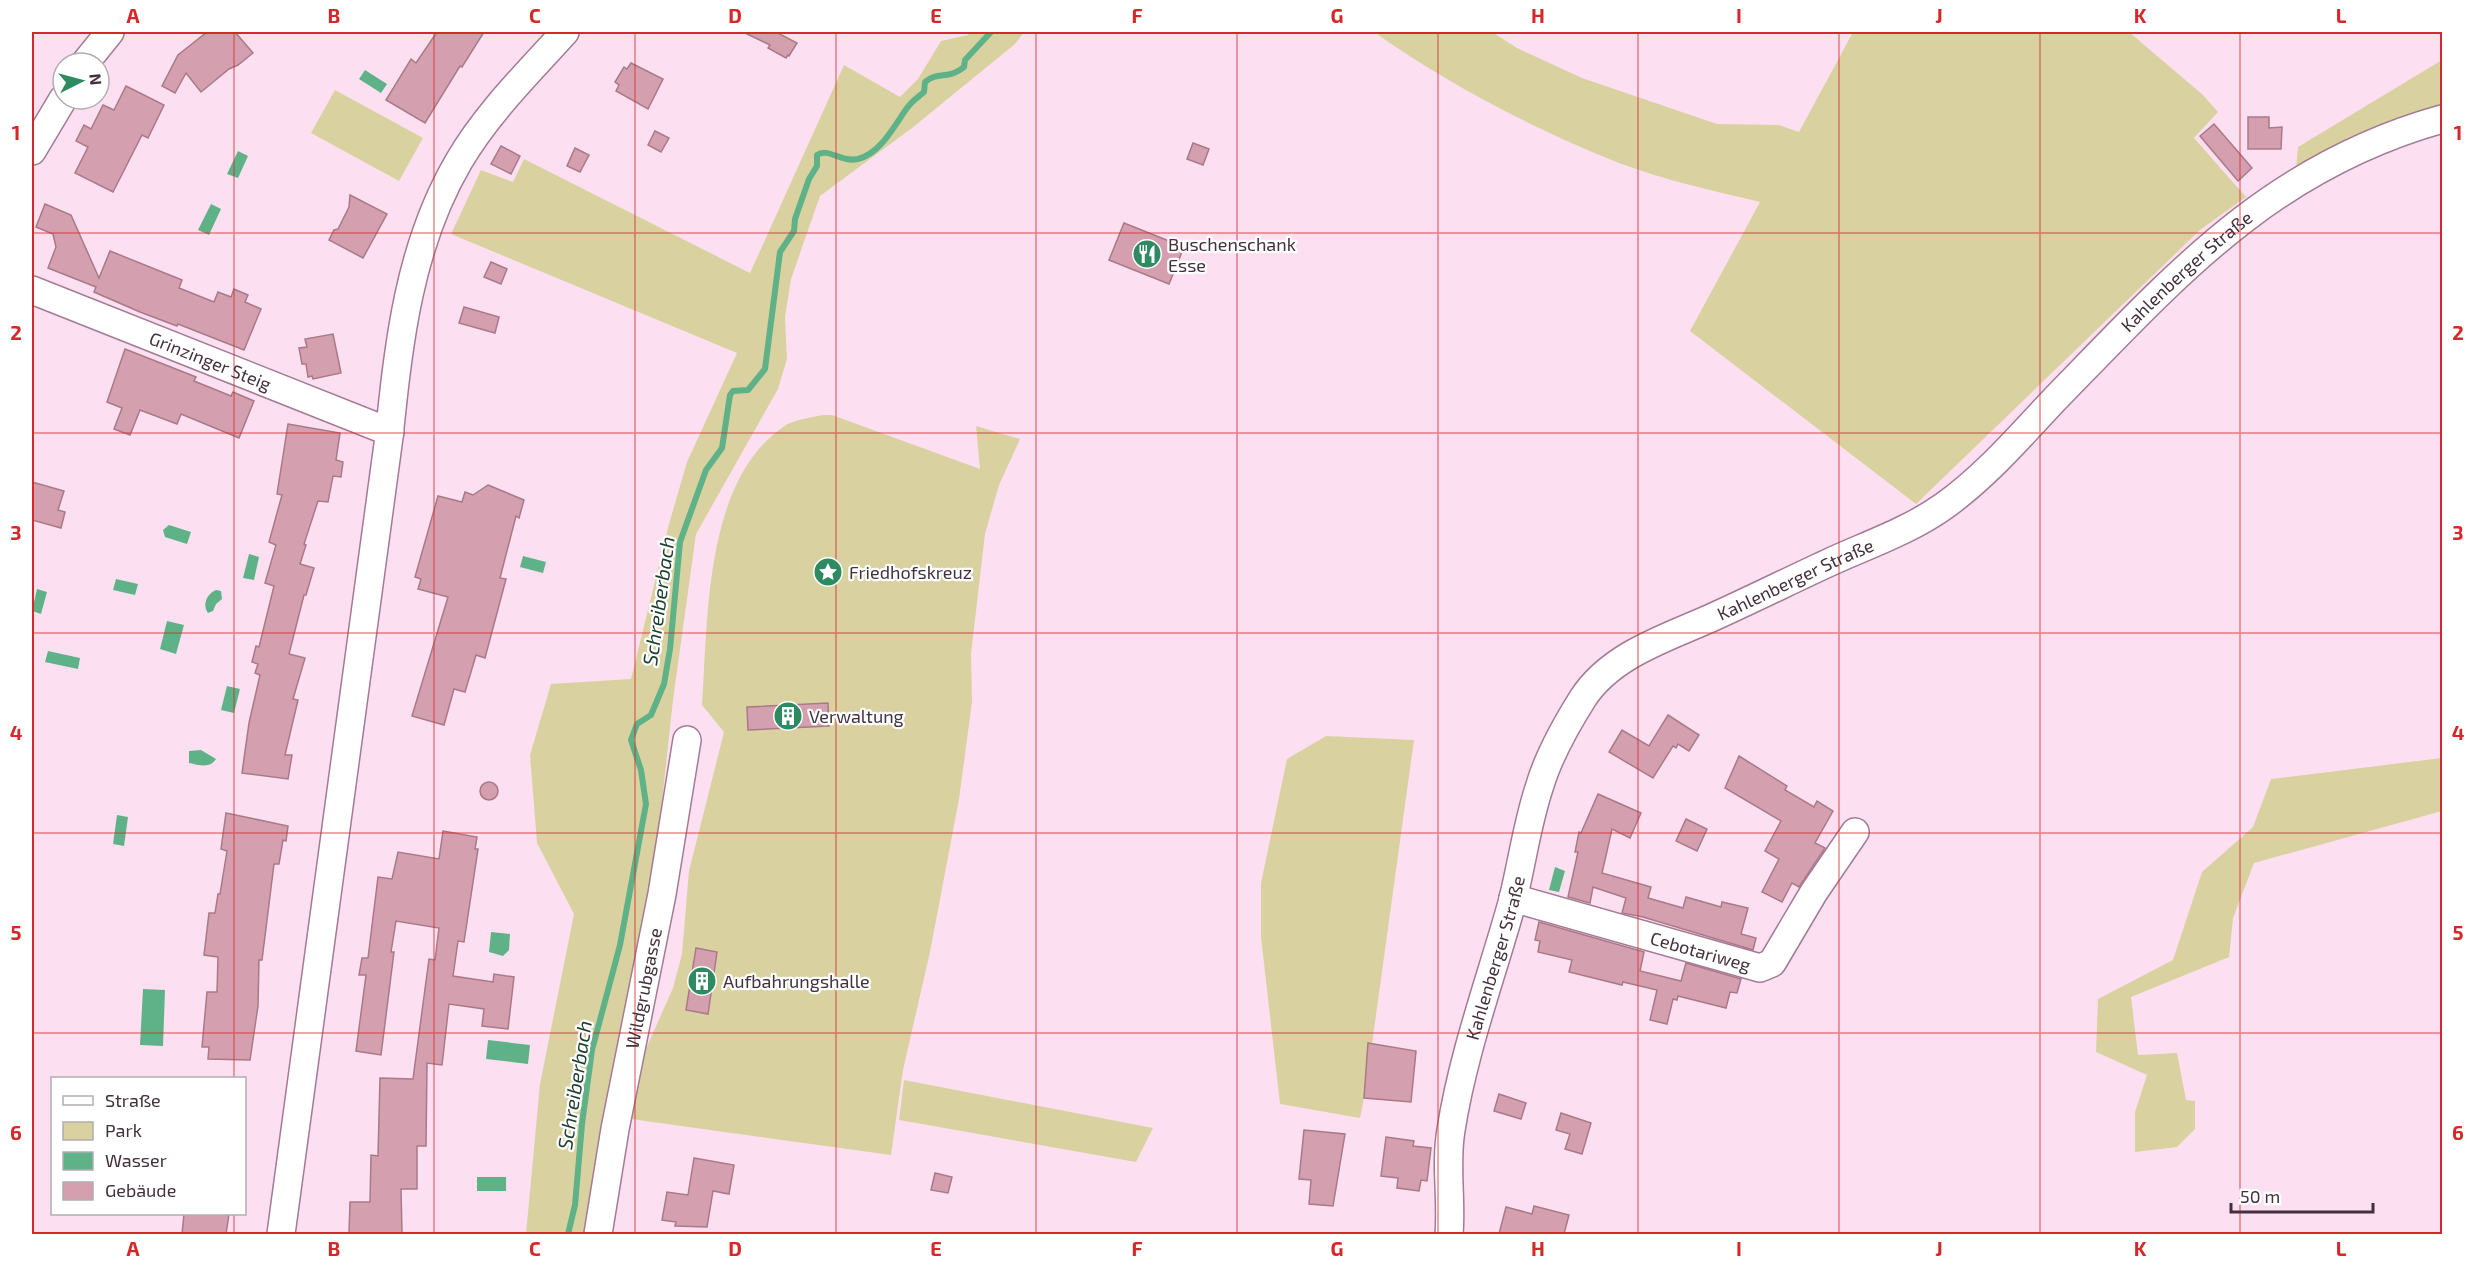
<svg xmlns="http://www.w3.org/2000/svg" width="2474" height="1266" viewBox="0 0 2474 1266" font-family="'Exo 2',sans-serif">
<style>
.green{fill:#d9d2a0}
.water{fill:#5fb288}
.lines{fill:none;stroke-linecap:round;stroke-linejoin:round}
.stream{stroke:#5fb288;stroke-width:6}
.building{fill:#d4a0af;stroke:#aa7987;stroke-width:1.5}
.minor-casing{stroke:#a47a95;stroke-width:30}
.minor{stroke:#fff;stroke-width:27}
.grid{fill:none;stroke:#d62828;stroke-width:1.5;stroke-opacity:0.55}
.labels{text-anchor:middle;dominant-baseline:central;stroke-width:4.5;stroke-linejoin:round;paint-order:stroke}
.poi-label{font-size:18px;fill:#42303c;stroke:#fff;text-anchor:start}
.street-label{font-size:18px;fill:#42303c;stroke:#fff}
.water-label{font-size:20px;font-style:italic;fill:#1a3e2d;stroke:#fff}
.neatline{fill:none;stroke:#d62828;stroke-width:2}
.grid-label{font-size:20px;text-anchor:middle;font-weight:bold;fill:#d62828}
</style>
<rect width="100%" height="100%" fill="#fce0f1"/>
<g class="green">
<polygon points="970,32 1024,32 1015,44 912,128 820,196 791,279 785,317 787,359 778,389 696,534 673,700 656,857 593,1182 585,1234 526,1234 540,1084 574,914 537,843 530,755 551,684 631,679 669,524 687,462 737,353 451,234 481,170 513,182 524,159 750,273 844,65 900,97 918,79 941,41 968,35"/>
<path d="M 1374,32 L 1492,32 L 1517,48 L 1582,78 L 1717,124 L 1779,125 L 1799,132 L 1853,32 L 2129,32 L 2203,95 L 2218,112 L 2194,138 L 2246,197 L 2200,230 L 1916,504 L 1690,331 L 1760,202 C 1714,191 1664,180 1619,163 C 1534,129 1449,85 1374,32 Z"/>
<polygon points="2442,60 2442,109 2296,170 2298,147"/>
<polygon points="335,90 423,138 399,181 311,133"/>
<path d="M 823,415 L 832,415 L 980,469 L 976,426 L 1020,439 L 999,485 L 985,534 L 971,654 L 972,702 L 959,799 L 930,952 L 903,1070 L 891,1155 L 631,1119 L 637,1069 L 673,988 L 682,954 L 689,871 L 724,732 L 702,705 C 708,619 704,482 783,427 C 794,419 810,418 823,415 Z"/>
<polygon points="1326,736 1414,740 1372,1044 1368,1044 1364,1098 1360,1118 1280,1104 1261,937 1261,883 1287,759"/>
<polygon points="2442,758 2442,811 2254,863 2233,918 2229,957 2131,997 2138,1055 2177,1053 2186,1100 2195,1101 2195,1129 2177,1147 2135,1152 2135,1112 2147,1075 2096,1052 2098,999 2173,960 2202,872 2253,827 2271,779"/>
<polygon points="904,1080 1153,1128 1136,1162 899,1120"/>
</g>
<g class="water">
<polygon points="365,70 387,84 381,93 359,79"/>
<polygon points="238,151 248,156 238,178 227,174"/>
<polygon points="211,204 221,209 209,235 198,230"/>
<polygon points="169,525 191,532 187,544 165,537 163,530"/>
<polygon points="249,554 259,557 254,580 243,578"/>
<polygon points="523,556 546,562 543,573 520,567"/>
<polygon points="116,579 138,584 135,595 113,590"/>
<polygon points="37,589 47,592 41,614 32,611"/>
<path d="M 216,590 L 221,591 L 222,599 L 216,604 L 213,611 L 208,613 C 202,604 207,594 216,590 Z"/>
<polygon points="167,621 184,625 176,654 160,649"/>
<polygon points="48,651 80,658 78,669 45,662"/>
<polygon points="227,686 240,689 234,713 221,710"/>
<path d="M 201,750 L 216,759 C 209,769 199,765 189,763 L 189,751 Z"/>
<polygon points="117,815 128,817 124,846 113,844"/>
<polygon points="1555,867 1565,871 1559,892 1549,890"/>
<polygon points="491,932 510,934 509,950 503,956 489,952"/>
<polygon points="143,989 165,990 163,1046 140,1045"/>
<polygon points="488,1040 530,1045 528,1064 486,1059"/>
<rect x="477" y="1177" width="29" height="14"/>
</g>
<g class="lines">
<path class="stream" d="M 568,1234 L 575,1205 L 582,1124 L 592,1050 L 620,945 L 646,804 L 641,770 L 631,740 L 637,724 L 651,715 L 664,684 L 670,649 L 680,542 L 706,470 L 722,448 L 730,395 L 733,391 L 748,390 L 765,369 L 780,252 L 794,231 L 795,219 L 809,179 L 817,166 L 817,155 C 828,147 841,163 858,159 C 881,153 894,126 907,108 C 911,102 918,97 924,92 L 925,82 C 938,71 949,80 964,67 L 965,60 L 991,32"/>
</g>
<g class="building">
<polygon points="207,32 235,32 253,53 238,65 229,69 201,92 186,73 175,93 162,86 178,55"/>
<polygon points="437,32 484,32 462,67 460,66 425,123 386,100 411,59 416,63"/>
<polygon points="743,32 776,32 797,43 789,56 788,55 786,58 768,48 770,45"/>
<polygon points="631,63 663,79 648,109 616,91 619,85 615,82 624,67 627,69"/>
<polygon points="126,86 164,105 148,138 142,135 113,192 75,173 88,147 76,141 84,125 91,129 103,105 114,110"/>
<polygon points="2248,117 2269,117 2269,128 2282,127 2281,149 2248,149"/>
<polygon points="2214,124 2252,168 2238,181 2200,136"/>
<polygon points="655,131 669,138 661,152 648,145"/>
<polygon points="1193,143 1209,149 1203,165 1187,159"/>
<polygon points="501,146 520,156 511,174 491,164"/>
<polygon points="575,148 589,155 580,172 567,166"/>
<polygon points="350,195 387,214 363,258 329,240 334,230 338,229 349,207"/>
<polygon points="45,204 71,215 99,278 110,251 182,280 179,288 214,302 218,292 231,297 234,289 248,295 245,302 261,309 244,350 178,324 177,326 140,312 94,292 96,287 48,268 56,247 53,234 36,227"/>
<polygon points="1124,223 1184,247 1169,284 1109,260"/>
<polygon points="491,262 507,269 501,284 484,277"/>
<polygon points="464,307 499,317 495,333 459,323"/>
<polygon points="333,334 341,373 313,379 312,376 308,377 306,364 302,364 299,348 307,347 305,339"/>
<polygon points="125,349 196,377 194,381 231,396 233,392 254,401 239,438 181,414 177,424 140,410 130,435 114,429 122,408 107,402"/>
<polygon points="288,424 340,433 336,460 343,462 341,477 333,476 328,502 318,501 304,544 306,545 300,564 314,568 306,595 304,595 289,654 305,658 293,699 298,700 285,755 292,755 288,779 242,773 249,723 260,675 255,673 258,664 252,662 256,646 259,647 274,586 265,583 276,545 269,542 282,495 277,494"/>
<polygon points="32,482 64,491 58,510 65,512 61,528 32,520"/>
<polygon points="488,485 524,500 519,518 516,516 500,578 506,579 485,658 476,655 465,692 454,689 444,725 412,716 448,597 418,589 421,579 415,577 438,496 462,502 465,492 473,495"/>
<polygon points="828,703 829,726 748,730 747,707"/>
<polygon points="1668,715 1699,735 1689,751 1678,744 1676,748 1673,746 1653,778 1609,752 1622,730 1649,746"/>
<polygon points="1739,756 1787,786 1785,790 1814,807 1817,801 1833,811 1815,843 1825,848 1799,887 1792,883 1782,902 1762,892 1779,859 1765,851 1781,821 1725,788"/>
<circle cx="489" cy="791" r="9"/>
<polygon points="1598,794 1641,813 1630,838 1612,829 1602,873 1651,887 1648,898 1683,908 1686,897 1721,907 1722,902 1748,908 1741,934 1756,938 1753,950 1643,917 1622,913 1626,898 1593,887 1590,903 1568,897 1578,852 1575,852 1579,832 1581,833"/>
<polygon points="226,813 288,826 286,841 283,840 279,864 274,864 262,960 259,960 258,1006 250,1060 208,1059 209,1047 202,1047 207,992 217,992 218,957 204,955 209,913 215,913 218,894 220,894 227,851 221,849"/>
<polygon points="1686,819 1707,829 1697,851 1676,841"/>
<polygon points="443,831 477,837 475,849 478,849 464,942 458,941 453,976 493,982 494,974 514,977 508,1029 482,1026 484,1009 449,1004 442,1065 427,1063 426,1146 417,1146 417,1189 401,1189 402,1234 349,1234 350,1202 370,1202 371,1155 378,1156 380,1078 413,1079 429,959 435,960 439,928 396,921 391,952 394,952 381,1055 356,1051 366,975 359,975 362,958 368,958 378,877 392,879 398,852 439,859"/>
<polygon points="1539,922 1644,952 1640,971 1681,981 1686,963 1741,979 1737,993 1730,992 1726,1008 1678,996 1677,1000 1673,999 1667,1024 1650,1020 1657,990 1623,982 1622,985 1569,972 1572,960 1538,952 1540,941 1535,940"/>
<polygon points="696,948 717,952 708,1014 686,1010"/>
<polygon points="1368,1043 1416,1051 1411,1102 1364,1098"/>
<polygon points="1499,1094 1526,1103 1521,1119 1494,1111"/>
<polygon points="1561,1113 1591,1123 1582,1154 1565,1149 1570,1134 1556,1130"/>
<polygon points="1304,1130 1345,1134 1333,1206 1309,1204 1311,1180 1299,1179"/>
<polygon points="1386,1137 1414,1141 1413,1146 1431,1148 1427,1181 1421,1180 1419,1191 1397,1188 1398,1178 1381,1176"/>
<polygon points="694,1158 734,1165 729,1194 713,1191 707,1227 675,1226 676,1222 662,1220 667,1192 688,1195"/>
<polygon points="935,1173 952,1177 948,1193 931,1190"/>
<polygon points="1534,1206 1569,1215 1564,1234 1499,1234 1506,1207 1532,1214"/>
<polygon points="184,1214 229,1214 226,1234 182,1234"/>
</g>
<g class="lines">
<g class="minor-casing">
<g id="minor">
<polyline points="85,63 110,32"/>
<polyline points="32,151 63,99"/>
<path id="s1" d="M 32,290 L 390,432"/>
<path id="s2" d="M 1513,898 L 1760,968 L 1772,963 L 1814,892 L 1855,832"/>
<path d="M 281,1234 L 389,437 C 399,341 409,246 459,161 C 487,113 528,73 565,32"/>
<path id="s3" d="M 598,1234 L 615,1129 L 662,894 L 687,740"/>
<path id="s4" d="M 1449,1234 C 1452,1199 1445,1165 1451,1130 C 1463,1053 1491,978 1512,903 C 1522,864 1527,823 1540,785 C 1549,755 1566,725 1583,698 C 1611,655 1666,638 1711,618 C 1751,600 1789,581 1828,563 C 1867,545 1909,531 1944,506 C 1986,476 2020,436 2055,399 C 2175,276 2270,167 2442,119"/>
</g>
</g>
<use href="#minor" class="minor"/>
</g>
<path class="grid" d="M 234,32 L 234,1078M 434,32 L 434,1234M 635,32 L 635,1234M 836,32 L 836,1234M 1036,32 L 1036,1234M 1237,32 L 1237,1234M 1438,32 L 1438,1234M 1638,32 L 1638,1234M 1839,32 L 1839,1234M 2040,32 L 2040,1234M 2240,32 L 2240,1234M 32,233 L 2442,233M 32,433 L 2442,433M 32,633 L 2442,633M 32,833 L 2442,833M 32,1033 L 2442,1033M 234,1214 L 234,1234"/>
<defs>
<g id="restaurant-disc" transform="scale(1.5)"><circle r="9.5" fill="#2e8a60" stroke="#fff"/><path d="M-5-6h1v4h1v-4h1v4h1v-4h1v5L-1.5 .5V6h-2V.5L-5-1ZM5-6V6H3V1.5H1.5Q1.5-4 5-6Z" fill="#fff"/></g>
<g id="sight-disc" transform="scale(1.5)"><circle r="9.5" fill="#2e8a60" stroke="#fff"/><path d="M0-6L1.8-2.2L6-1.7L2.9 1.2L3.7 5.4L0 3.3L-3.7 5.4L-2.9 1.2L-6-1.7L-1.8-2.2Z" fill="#fff"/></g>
<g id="building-disc" transform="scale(1.5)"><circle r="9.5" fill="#2e8a60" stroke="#fff"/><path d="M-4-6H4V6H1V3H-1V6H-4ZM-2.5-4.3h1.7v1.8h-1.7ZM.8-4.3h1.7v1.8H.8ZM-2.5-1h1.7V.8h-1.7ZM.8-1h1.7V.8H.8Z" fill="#fff"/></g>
</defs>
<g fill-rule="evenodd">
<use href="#restaurant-disc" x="1147" y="254"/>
<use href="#sight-disc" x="828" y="572"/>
<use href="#building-disc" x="788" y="716"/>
<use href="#building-disc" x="702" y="981"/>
</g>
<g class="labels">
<g class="poi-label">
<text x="1168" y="244">Buschenschank<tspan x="1168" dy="21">Esse</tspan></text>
<text x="849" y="572">Friedhofskreuz</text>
<text x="809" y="716">Verwaltung</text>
<text x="723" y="981">Aufbahrungshalle</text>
</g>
<g class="street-label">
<text stroke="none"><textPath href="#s4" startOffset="1308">Kahlenberger Straße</textPath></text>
<text stroke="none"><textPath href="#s1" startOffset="192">Grinzinger Steig</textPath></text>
<text stroke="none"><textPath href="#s4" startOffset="804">Kahlenberger Straße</textPath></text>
<text stroke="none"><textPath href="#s2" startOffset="195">Cebotariweg</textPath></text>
<text stroke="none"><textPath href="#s4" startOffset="282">Kahlenberger Straße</textPath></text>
<text stroke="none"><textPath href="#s3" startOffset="250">Wildgrubgasse</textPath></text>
</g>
<g class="water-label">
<text transform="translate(658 601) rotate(-82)">Schreiberbach</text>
<text transform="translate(574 1085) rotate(-81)">Schreiberbach</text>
</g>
</g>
<rect width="2474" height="1266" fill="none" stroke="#ffffff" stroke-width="66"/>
<rect x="51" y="1077" width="195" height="138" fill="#ffffff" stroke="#b3acb1" stroke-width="1.5"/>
<rect x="63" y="1096" width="30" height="9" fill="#ffffff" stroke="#b3acb1" stroke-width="1.5"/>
<text x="105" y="1107" font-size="18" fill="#42303c">Straße</text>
<rect x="63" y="1122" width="30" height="18" fill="#d9d2a0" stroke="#b3acb1" stroke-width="1.5"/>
<text x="105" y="1137" font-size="18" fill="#42303c">Park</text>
<rect x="63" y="1152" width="30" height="18" fill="#5fb288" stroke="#b3acb1" stroke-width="1.5"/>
<text x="105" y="1167" font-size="18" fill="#42303c">Wasser</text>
<rect x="63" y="1182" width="30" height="18" fill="#d4a0af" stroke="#b3acb1" stroke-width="1.5"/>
<text x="105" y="1197" font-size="18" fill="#42303c">Gebäude</text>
<g transform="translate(81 81) rotate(84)"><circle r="28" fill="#ffffff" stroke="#b3acb1" stroke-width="1.5"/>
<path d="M0-4.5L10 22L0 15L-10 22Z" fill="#2e8a60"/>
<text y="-9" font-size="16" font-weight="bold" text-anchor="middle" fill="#42303c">N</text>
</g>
<path d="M2231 1203v9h142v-9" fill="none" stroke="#42303c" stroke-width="3"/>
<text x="2240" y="1203" font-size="18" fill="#42303c" stroke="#ffffff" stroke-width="4.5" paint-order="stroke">50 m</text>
<rect x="33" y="33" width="2408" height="1200" class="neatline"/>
<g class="grid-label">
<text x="133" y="23">A</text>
<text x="334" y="23">B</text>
<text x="535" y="23">C</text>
<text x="735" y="23">D</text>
<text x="936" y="23">E</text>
<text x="1137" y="23">F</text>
<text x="1337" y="23">G</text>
<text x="1538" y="23">H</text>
<text x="1739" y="23">I</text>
<text x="1939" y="23">J</text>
<text x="2140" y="23">K</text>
<text x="2341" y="23">L</text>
<text x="16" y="140">1</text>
<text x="2458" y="140">1</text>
<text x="16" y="340">2</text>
<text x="2458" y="340">2</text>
<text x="16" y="540">3</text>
<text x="2458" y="540">3</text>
<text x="16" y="740">4</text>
<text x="2458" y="740">4</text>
<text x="16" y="940">5</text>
<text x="2458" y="940">5</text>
<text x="16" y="1140">6</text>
<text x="2458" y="1140">6</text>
<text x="133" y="1256">A</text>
<text x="334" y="1256">B</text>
<text x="535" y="1256">C</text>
<text x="735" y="1256">D</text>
<text x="936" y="1256">E</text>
<text x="1137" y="1256">F</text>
<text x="1337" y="1256">G</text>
<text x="1538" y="1256">H</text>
<text x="1739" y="1256">I</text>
<text x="1939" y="1256">J</text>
<text x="2140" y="1256">K</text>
<text x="2341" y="1256">L</text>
</g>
</svg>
